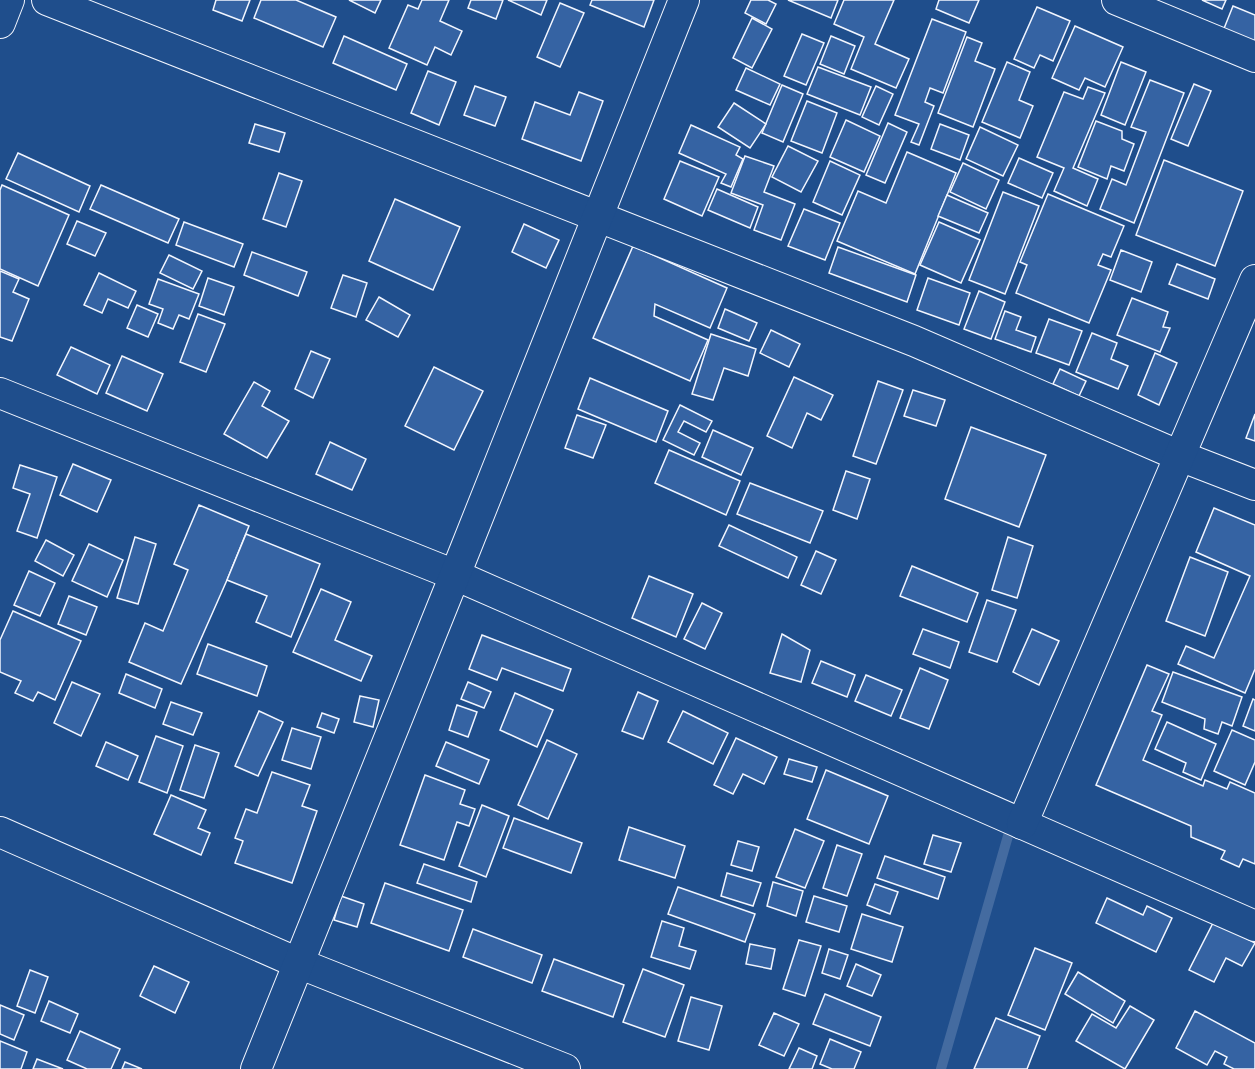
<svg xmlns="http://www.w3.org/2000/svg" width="1255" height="1069" viewBox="0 0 1255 1069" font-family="Roboto,sans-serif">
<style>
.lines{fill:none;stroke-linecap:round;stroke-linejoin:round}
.stream{stroke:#446ba0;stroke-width:10}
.building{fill:#3563a3;stroke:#f2f6ff;stroke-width:1.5}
.street-casing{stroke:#f2f6ff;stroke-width:32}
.street{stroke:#1f4e8c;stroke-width:30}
</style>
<rect width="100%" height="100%" fill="#1f4e8c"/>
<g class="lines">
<polyline class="stream" points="941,1069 1010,829"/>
</g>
<g class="building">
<polygon points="216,0 250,0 242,21 213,10"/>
<polygon points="261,0 296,0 336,17 323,47 254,18"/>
<polygon points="349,0 381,0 375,13"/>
<polygon points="422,0 449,0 440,21 462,31 451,55 435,47 427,65 389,48 408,5 418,9"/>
<polygon points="471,0 503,0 496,19 468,8"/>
<polygon points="508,0 547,0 541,15"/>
<polygon points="592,0 654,0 644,27 590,5"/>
<polygon points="751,0 768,0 776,4 766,24 745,13"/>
<polygon points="788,0 838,0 831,18"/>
<polygon points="844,0 894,0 875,44 909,59 896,88 851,69 864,37 834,24"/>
<polygon points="939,0 979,0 969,23 936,9"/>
<polygon points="1202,0 1226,0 1222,9"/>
<polygon points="560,3 584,13 560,67 537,57"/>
<polygon points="1233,6 1255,15 1255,44 1223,31"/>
<polygon points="1037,7 1070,21 1053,61 1040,55 1034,68 1014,59"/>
<polygon points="752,18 772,29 752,68 733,58"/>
<polygon points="932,19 966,32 943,93 930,88 925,102 934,106 919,145 911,142 919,124 895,115"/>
<polygon points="1075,26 1123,47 1105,87 1085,78 1079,90 1052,78"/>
<polygon points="802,34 824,43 806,85 784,76"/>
<polygon points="344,36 407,64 396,90 333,63"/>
<polygon points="831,36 855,46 844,74 820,64"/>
<polygon points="967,37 982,43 975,61 995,69 973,127 938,113"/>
<polygon points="1007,62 1030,72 1019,100 1033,106 1020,138 982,122"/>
<polygon points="1121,62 1146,72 1125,125 1101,115"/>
<polygon points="818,67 871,87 860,115 807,94"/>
<polygon points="746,68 780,84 770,105 736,90"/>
<polygon points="428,71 456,82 439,125 411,113"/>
<polygon points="1150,80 1184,93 1134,223 1100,209 1112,179 1126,185 1146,132 1131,127"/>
<polygon points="1194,84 1211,91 1188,146 1171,139"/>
<polygon points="782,85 803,94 783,142 762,133"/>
<polygon points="475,86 506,97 495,126 464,115"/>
<polygon points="876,86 893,94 879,125 862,117"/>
<polygon points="1088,87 1105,93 1073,168 1098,179 1087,206 1054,191 1064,168 1037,157 1064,92 1083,99"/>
<polygon points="579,92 603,101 581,161 522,139 535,102 570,115"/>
<polygon points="807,101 837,113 822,153 791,141"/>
<polygon points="734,103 766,124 750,148 718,127"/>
<polygon points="846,120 880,136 864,172 830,157"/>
<polygon points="1096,121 1122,131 1122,139 1134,144 1124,171 1111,166 1107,179 1078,167"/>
<polygon points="888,123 907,132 885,183 866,175"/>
<polygon points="255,124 285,133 279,152 249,143"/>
<polygon points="940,124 969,135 960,160 931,149"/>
<polygon points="691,125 740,147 736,155 743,159 731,187 721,183 726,174 679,153"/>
<polygon points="980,127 1018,145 1003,176 966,159"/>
<polygon points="788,146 818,161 801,192 772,177"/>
<polygon points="907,152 956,173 915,274 837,241 858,191 886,203"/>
<polygon points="18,153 90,186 79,212 6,179"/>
<polygon points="745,156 774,166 764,192 795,204 781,240 754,230 763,205 731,193"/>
<polygon points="1019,158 1053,173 1042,198 1008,183"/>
<polygon points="1164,160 1243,191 1215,266 1136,235"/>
<polygon points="680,161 719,177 702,216 664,199"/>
<polygon points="830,161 860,175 842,215 813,202"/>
<polygon points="963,163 999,180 986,209 950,192"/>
<polygon points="279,173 302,181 286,227 263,219"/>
<polygon points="2,185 69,215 38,286 0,269 0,190"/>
<polygon points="101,185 179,219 168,243 90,209"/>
<polygon points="717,189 758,207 750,228 708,210"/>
<polygon points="1003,192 1039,206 1005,294 969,280"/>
<polygon points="1048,194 1124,226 1111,257 1103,254 1098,265 1111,270 1089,323 1016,293 1027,265 1020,262"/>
<polygon points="947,195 988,213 979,233 938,216"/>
<polygon points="395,199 460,227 433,290 369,261"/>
<polygon points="804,209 840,223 825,260 788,246"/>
<polygon points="77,221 106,233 95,256 67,244"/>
<polygon points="184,222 243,244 234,267 176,245"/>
<polygon points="939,222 980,240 961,283 920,265"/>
<polygon points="524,224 559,240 546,268 512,252"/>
<polygon points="633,246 727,288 710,328 655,304 654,316 708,340 690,381 593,338"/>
<polygon points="838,247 916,275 907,302 829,273"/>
<polygon points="1121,250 1152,262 1141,292 1110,280"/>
<polygon points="252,252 307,272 298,296 244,275"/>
<polygon points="169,255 202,271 193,289 160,273"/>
<polygon points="1177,264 1215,279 1208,299 1169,284"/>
<polygon points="0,271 19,279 13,292 29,299 12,341 0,337"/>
<polygon points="99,273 136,291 128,308 108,299 102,313 84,305"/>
<polygon points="343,275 367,283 356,317 331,308"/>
<polygon points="208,278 234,287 224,315 199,306"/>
<polygon points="928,278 970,293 959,325 917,310"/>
<polygon points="158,279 199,294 189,319 179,315 173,329 158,323 163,309 149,304"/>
<polygon points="979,291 1005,302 991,339 964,329"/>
<polygon points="379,297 410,315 398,337 366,320"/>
<polygon points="1132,298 1168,312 1163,327 1170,328 1160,352 1117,335"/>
<polygon points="137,305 158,314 148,337 127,328"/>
<polygon points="725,309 757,323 749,341 718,328"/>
<polygon points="1005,311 1021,317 1016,330 1036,337 1031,352 995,339"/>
<polygon points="198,314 225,324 206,372 180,362"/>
<polygon points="1049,319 1082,331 1069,365 1036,353"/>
<polygon points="771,330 800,344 789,367 760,353"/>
<polygon points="1092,333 1117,343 1111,359 1128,366 1118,389 1076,372"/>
<polygon points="711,334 756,349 748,376 724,368 713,400 692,394"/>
<polygon points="71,347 110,365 97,394 57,375"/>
<polygon points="311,351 330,359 313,398 295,389"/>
<polygon points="1155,353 1177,363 1159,405 1138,395"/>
<polygon points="122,356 163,374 147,411 106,393"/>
<polygon points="434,367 483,391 454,450 405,426"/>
<polygon points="1060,369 1086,381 1079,396 1053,384"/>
<polygon points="794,377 833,395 821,420 807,413 792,448 767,436"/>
<polygon points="590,378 668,411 656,442 578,409"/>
<polygon points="878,381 903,390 876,464 853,456"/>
<polygon points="254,382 270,391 262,406 289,421 267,458 224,434"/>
<polygon points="913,390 945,400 936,426 904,416"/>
<polygon points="680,405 712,421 706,432 684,421 678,432 700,443 694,455 663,440"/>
<polygon points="1255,414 1255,441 1246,438"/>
<polygon points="577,415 606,425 593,458 565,448"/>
<polygon points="971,427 1046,455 1019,527 945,499"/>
<polygon points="713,430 753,448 741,475 702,457"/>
<polygon points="330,442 366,459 352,490 316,474"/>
<polygon points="669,450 740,481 726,515 655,483"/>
<polygon points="73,464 111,480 97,512 60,495"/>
<polygon points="20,465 57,477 37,538 17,531 30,494 13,488"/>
<polygon points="846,471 870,479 857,519 833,510"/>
<polygon points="750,483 823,511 810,543 737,514"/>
<polygon points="199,505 249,526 227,580 181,684 129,662 145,623 163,631 188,570 174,564"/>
<polygon points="1214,508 1255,525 1255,669 1245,693 1178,664 1186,646 1214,658 1250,576 1196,552"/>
<polygon points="729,525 797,557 788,578 719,546"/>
<polygon points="246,534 320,564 291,637 256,622 267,596 227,580"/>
<polygon points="135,537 156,544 138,604 117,598"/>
<polygon points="1008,537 1033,546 1017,598 992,590"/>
<polygon points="46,540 74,555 63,576 35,561"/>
<polygon points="89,544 123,560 107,597 72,581"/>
<polygon points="816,551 836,560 821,594 801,585"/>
<polygon points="1190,557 1228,572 1205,636 1166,621"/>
<polygon points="912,566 978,593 967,622 900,596"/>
<polygon points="29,571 55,583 40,616 14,605"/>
<polygon points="649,576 693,594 676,637 632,618"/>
<polygon points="321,589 351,602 335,640 372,656 361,681 293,652"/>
<polygon points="69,596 97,607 86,635 58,624"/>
<polygon points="987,600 1016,610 997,662 969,652"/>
<polygon points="702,603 722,613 705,649 684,639"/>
<polygon points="13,611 81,641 55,700 38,692 33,701 15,693 21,681 0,672 0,640"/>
<polygon points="923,629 959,642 950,668 913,654"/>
<polygon points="1032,629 1059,641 1039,685 1013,672"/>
<polygon points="782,634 810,650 801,682 770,673"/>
<polygon points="482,635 571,669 563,691 502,668 497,680 469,669"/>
<polygon points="208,644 267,666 257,696 197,674"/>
<polygon points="821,661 855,675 847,697 812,683"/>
<polygon points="1147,665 1169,674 1152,711 1162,715 1143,760 1203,786 1205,780 1227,789 1230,782 1255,793 1255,864 1243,859 1239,867 1221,859 1225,851 1191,837 1191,826 1096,785"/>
<polygon points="920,668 948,680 929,729 900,718"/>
<polygon points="1173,672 1242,697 1232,726 1222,722 1218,734 1204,729 1205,719 1162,702"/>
<polygon points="126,674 162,689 155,708 119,693"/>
<polygon points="866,675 902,690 891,716 855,701"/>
<polygon points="72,682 100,694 81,736 54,723"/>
<polygon points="468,682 491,692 484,708 461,699"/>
<polygon points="638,692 658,701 643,739 622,731"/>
<polygon points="515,693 553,710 537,747 500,730"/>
<polygon points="360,696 379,700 373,727 354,722"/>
<polygon points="1253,699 1255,700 1255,731 1243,726"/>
<polygon points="171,702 202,713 193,735 163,724"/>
<polygon points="457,705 477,712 468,737 449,730"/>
<polygon points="259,711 283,722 258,776 235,766"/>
<polygon points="683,711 728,733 713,764 668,742"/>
<polygon points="322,713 339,719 334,733 317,727"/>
<polygon points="1167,722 1216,744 1201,780 1183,772 1186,763 1155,749"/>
<polygon points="292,728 321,737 311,769 282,760"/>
<polygon points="1232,730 1255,740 1255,762 1245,785 1214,771"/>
<polygon points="156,736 183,746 167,793 139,782"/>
<polygon points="736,738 777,757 764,784 743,774 733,794 714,785"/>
<polygon points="547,740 577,754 548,819 518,805"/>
<polygon points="106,742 138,756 128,780 96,766"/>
<polygon points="446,742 489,760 479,784 436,766"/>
<polygon points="195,745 219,753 204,798 180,790"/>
<polygon points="789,759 817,767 812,782 784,774"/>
<polygon points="826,770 888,796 869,844 807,819"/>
<polygon points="272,772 310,785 302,806 317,811 292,883 235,863 243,841 235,838 246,809 257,813"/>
<polygon points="425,775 465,790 460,804 475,809 469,826 457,822 444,860 400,845"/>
<polygon points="171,795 206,810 198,828 210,833 201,855 154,834"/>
<polygon points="482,805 509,816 486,877 459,866"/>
<polygon points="514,818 582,843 571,873 503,848"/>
<polygon points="629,827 685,846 675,878 619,860"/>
<polygon points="795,829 824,841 805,888 776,877"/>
<polygon points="933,835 961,843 951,872 924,864"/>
<polygon points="738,841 759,847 752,871 731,865"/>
<polygon points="837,845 862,854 847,896 823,888"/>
<polygon points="885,856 945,877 938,899 877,878"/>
<polygon points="424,864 477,882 471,902 417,883"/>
<polygon points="727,873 761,883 753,906 721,896"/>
<polygon points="773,882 803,891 796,916 767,906"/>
<polygon points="385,883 463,910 449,951 371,923"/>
<polygon points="875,884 898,892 890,914 867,905"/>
<polygon points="678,887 755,914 745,942 668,914"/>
<polygon points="341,896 364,904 357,927 334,920"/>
<polygon points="814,896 847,906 839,932 806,922"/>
<polygon points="1107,898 1143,915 1147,906 1172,918 1156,952 1096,923"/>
<polygon points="862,914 903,927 892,962 851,949"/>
<polygon points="662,921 684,928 679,946 696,951 690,969 651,957"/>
<polygon points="1214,921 1255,943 1242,966 1226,958 1214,982 1189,970"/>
<polygon points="473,929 542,955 532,983 463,957"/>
<polygon points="799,940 821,946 805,996 783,989"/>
<polygon points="750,944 775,949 771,969 746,964"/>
<polygon points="1035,948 1072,963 1045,1030 1008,1015"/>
<polygon points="829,949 848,955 840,979 822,973"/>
<polygon points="554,959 624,985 613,1017 542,991"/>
<polygon points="856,964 881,975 872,996 847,986"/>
<polygon points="154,966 189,982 175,1013 140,996"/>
<polygon points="643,969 684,985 665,1037 623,1022"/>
<polygon points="30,970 48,977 35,1013 17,1006"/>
<polygon points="1078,972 1125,1001 1113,1023 1065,994"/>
<polygon points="825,994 881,1017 870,1046 813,1024"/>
<polygon points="691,997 722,1006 709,1050 678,1041"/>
<polygon points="49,1001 78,1014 70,1033 41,1021"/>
<polygon points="0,1005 24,1015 14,1040 0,1034"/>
<polygon points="1130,1006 1154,1020 1125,1069 1076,1041 1092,1014 1116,1028"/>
<polygon points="1195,1011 1255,1043 1255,1069 1234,1069 1224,1064 1227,1057 1215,1051 1207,1065 1176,1048"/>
<polygon points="774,1013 799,1024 784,1056 759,1045"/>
<polygon points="996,1018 1040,1036 1027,1069 974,1069"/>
<polygon points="80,1031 120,1049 111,1069 87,1069 67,1060"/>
<polygon points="830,1039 861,1052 854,1069 832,1069 820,1064"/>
<polygon points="0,1041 27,1052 21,1069 0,1069"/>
<polygon points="799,1048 817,1056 812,1069 789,1069"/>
<polygon points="37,1059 63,1069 33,1069"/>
<polygon points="125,1062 142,1069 122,1069"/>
</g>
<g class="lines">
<g class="street-casing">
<g id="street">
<polyline points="47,0 914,341 1180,456 1255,485"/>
<polyline points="1117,0 1255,57"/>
<polyline points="0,23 9,0"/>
<polyline points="0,393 455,575 1255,926"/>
<polyline points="1022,824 1255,280"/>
<polyline points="0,832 298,963 565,1069"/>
<polyline points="256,1069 455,575 684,0"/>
</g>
</g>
<use href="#street" class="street"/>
</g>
</svg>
